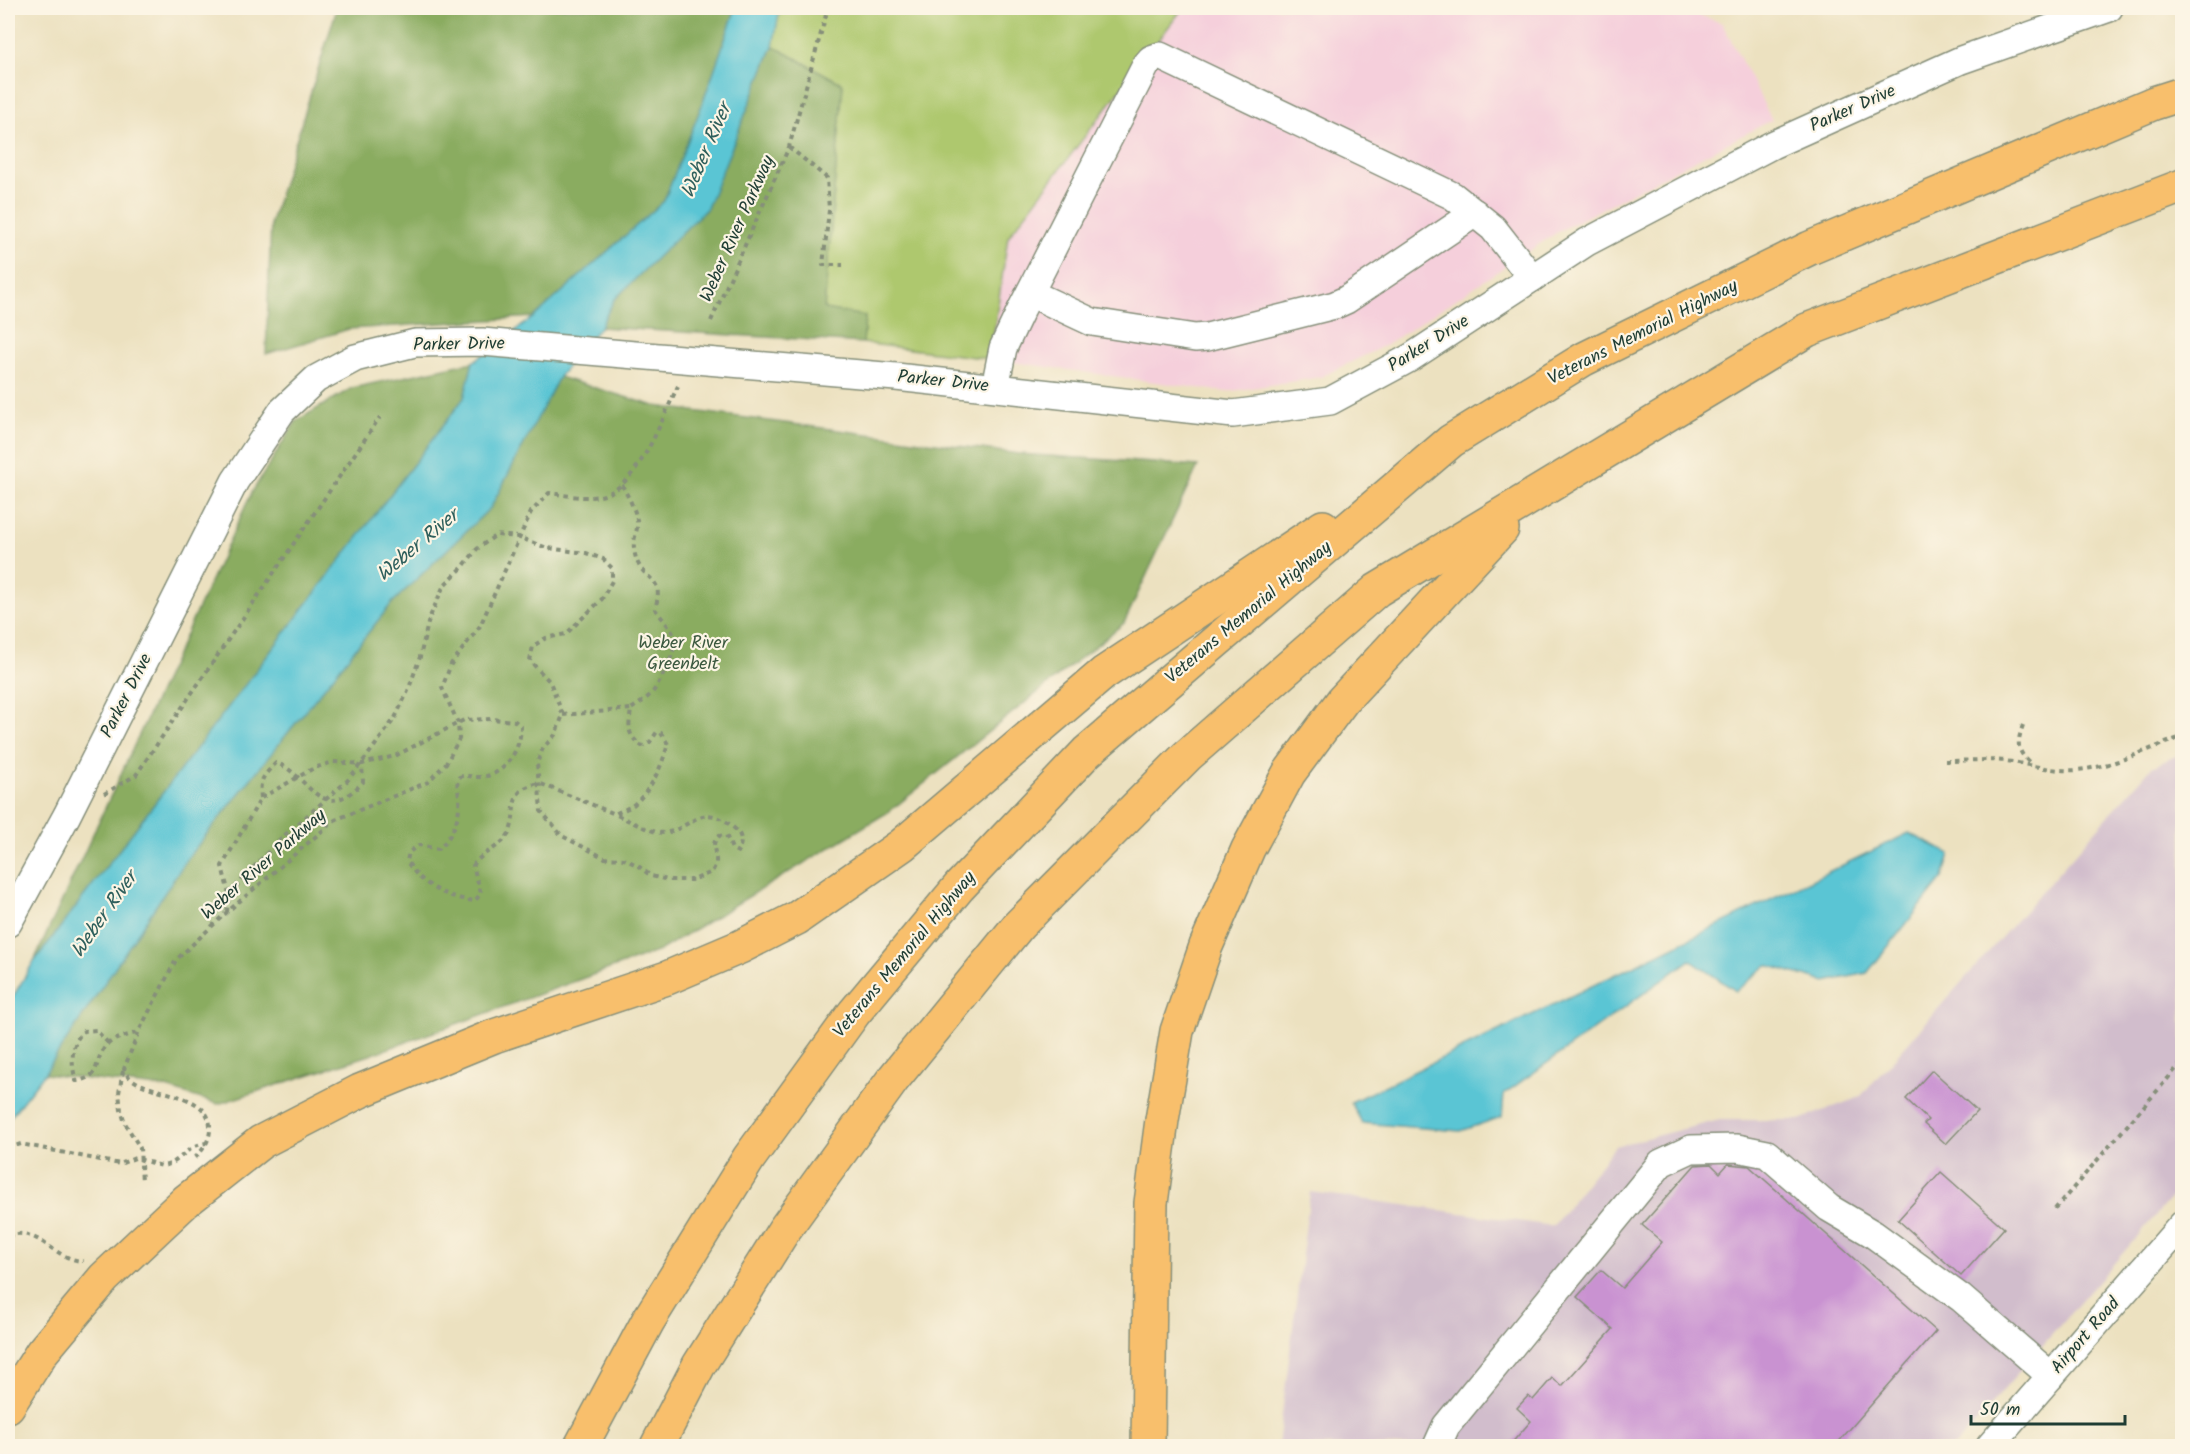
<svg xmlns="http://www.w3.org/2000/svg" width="2190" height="1454" viewBox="0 0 2190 1454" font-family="Kalam,sans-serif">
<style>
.built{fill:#f5cfdb}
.industrial{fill:#d1bdcc}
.green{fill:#aec86e;stroke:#668251;stroke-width:1.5}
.forest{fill:#8aac61;stroke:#54744a;stroke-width:1.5}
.water{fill:#5ac5d4;stroke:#3c8184;stroke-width:1.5}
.building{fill:#c992d1}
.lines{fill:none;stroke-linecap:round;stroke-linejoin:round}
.minor-casing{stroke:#868f7a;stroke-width:30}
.highway-casing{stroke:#868f7a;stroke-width:36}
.path{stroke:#868f7a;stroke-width:4;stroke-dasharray:4.5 4.5;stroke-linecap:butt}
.minor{stroke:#fff;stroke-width:27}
.highway{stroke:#f8bf6c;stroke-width:33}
.labels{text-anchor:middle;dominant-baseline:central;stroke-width:4.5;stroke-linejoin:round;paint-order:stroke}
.street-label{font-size:18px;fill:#1f3d34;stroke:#fcf5e5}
.park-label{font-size:18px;fill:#3c5940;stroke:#fcf5e5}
.water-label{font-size:20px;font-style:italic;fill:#2e5f5c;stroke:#fcf5e5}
</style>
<rect width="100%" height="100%" fill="#fcf5e5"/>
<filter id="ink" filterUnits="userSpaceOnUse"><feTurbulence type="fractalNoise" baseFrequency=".0167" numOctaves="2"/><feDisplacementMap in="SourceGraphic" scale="12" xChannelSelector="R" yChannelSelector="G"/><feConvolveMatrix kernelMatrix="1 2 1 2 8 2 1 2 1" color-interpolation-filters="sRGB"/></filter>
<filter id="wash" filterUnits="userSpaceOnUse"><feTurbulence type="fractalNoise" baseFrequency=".008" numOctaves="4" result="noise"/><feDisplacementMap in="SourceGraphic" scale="24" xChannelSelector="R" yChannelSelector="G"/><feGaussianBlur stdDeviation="1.35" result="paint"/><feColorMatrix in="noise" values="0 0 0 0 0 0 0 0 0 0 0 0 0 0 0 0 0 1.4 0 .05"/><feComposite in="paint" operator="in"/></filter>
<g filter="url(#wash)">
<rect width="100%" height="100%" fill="#ece1c0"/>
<polygon class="built" points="1177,8 1679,8 1722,23 1772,120 1561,230 1386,345 1321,377 1226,392 990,359 1008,237"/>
<polygon class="industrial" points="2182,753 2182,1185 1955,1446 1278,1446 1310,1192 1553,1226 1615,1146 1720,1120 1799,1120 1860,1097 2152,767"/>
<polygon class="green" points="780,8 1183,8 1008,237 990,359 863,343 865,316 824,309 843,84 773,46"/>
<g class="forest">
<polygon points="337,8 736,8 702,105 664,201 534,317 349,329 266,354 271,222"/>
<polygon points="773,46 843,84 824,309 865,316 863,343 600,327 614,300 707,208"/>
<polygon points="473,362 464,398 33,963 252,492 296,421 352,388"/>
<polygon points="559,377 655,406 1019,454 1198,466 1124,623 890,811 659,951 370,1055 218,1104 166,1088 44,1074 189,856 392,603 491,507"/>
</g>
<g class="water">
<polygon points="736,8 780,8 773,46 707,208 614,300 600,327 559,377 491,507 392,603 189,856 44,1074 8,1120 8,1005 33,963 464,398 473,362 534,317 664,201 702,105"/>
<polygon points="1909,833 1950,854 1943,878 1867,973 1825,982 1767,965 1736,991 1690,960 1504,1094 1502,1117 1460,1131 1362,1123 1351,1102"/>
</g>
<g id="blocks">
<g class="building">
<polygon points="1932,1070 1977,1111 1946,1144 1924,1124 1928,1120 1906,1099"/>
<polygon points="1711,1164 1720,1173 1728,1164 1749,1166 1936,1331 1835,1446 1509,1446 1531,1421 1517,1408 1528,1396 1533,1400 1552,1378 1562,1386 1613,1329 1577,1297 1601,1270 1622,1288 1662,1242 1642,1225 1695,1165"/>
<polygon points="1941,1172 2004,1228 1961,1276 1898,1220"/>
</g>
</g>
</g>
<g filter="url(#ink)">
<use href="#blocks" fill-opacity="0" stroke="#868f7a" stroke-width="1.5"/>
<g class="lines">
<g class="minor-casing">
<g id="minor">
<polyline points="1030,293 1092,322 1195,338 1207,337 1335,305 1346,300 1475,213"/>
<polyline points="995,387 1003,348 1022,308 1146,65 1151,59 1160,56 1453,196 1493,228 1532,278"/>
<polyline points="8,923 67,815 235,481 282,411 316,379 355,358 415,343 482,342 896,377 1233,414 1330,401 1410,358 1587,242 1772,145 1961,60 2109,8"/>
<polyline points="1437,1446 1446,1426 1661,1163 1691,1149 1737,1148 1767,1154 1829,1208 1873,1234 1961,1298 2051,1376"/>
<polyline points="1990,1446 2182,1225"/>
</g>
</g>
<g class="highway-casing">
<g id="highway">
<polyline points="8,1406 42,1352 104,1278 186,1201 261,1142 360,1091 494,1036 667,978 740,947 797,918 902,845 1104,673 1323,527"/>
<polyline points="581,1446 648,1321 749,1158 854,1013 959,887 1087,752 1214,643 1451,441 1584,359 1810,248 2154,103 2182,94"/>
<polyline points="657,1446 699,1365 784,1230 894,1078 1019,925 1187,756 1377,590 1807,330 2182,186"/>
<polyline points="1148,1446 1151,1203 1162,1120 1177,1031 1206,946 1248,849 1289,773 1343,700 1502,529"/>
</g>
</g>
<g class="path">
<polyline points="789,147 827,178 829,210 823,265 843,265"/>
<polyline points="711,321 789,147 828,8"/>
<polyline points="563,715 631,709"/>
<path d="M 2023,725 C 2016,745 2017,751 2032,765"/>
<path d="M 1945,761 C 1965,761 1985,759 2005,761 C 2029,764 2053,772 2077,770 C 2114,767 2149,748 2182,737"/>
<polyline points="104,794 136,775 380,417"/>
<path d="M 261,798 C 259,780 263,776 276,763 C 308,772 319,828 363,782 L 362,764"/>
<path d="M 229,894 L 278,841 L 347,781 L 371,751 L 395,718 L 408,691 L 420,657 L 429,619 L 444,585 L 462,568 L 477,549 L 496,535 L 518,537 L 547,548 L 586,553 L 603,559 L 612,568 L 612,581 L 602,599 L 566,634 L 546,638 L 533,646 L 530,661 L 550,682 L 563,715 L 555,735 L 543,748 L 537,763 L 541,811 L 562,836 L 605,858 L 624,859 L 637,865 L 651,876 L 668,880 L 693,880 L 712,872 C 713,869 716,866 716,862 C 717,851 709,845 719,836 L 726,835 L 732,849 L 738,852 C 742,842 743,836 734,828 C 700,798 693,830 663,833 C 652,833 626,819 615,814"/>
<path d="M 227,912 L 229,894 L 222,866 L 261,798 L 314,768 L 333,762 L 362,764 L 395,756 L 464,720 L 491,719 L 515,721 L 521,726 C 521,750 504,778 477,777 C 469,777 467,774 459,777 C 456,784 458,788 459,796 C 461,815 453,837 438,849 L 419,845 L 409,852 L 407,861 C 421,886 448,898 475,901 L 481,893 L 473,866 C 481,852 499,849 508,835 C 520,814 503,790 539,783 L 615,814 C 620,811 627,809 632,806 C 651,791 662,766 668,744 L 661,733 L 657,732 L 650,742 L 642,746 C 626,735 629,727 631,709 C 637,705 644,701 650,695 C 658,688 676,651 675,640 C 674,630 661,618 655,609 C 665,576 646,583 637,561 C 629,539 639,535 637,520 C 635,508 627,495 622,485"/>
<path d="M 108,1043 L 96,1030 L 84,1031 C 70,1043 71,1064 76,1081 C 104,1078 92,1058 108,1044 C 115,1038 130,1035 139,1032"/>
<polyline points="123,1071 119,1093 121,1110 125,1123 140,1148 142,1182"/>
<path d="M 8,1148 L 21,1144 L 120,1164 L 135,1158 L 162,1166 C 181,1164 184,1146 206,1143"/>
<path d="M 195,1158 C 204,1149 211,1139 210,1125 C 206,1087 133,1097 124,1069 L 139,1031 L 176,960 L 227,912 L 335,820 L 428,782 L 447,762 L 459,739 L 458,723 L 442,688 L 451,664 L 480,626 L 531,512 L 549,493 C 566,495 583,499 600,496 C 638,489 662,418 678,386"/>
<polyline points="2055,1209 2182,1062"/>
<path d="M 8,1236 C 37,1225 54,1260 83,1261"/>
</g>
<use href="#minor" class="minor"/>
<use href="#highway" class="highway"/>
</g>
</g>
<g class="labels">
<g class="street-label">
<text transform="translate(1853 109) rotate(-24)">Parker Drive</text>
<text transform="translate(738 229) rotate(-66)">Weber River Parkway</text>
<text transform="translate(1643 333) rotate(-27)">Veterans Memorial Highway</text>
<text transform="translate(1429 344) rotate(-32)">Parker Drive</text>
<text transform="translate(459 345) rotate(-1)">Parker Drive</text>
<text transform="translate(943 382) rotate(6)">Parker Drive</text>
<text transform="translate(1249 613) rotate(-40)">Veterans Memorial Highway</text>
<text transform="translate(127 696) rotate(-63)">Parker Drive</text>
<text transform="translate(264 865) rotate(-41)">Weber River Parkway</text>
<text transform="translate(905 955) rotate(-50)">Veterans Memorial Highway</text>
<text transform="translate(2086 1336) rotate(-49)">Airport Road</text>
</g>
<g class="park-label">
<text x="683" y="643">Weber River<tspan x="683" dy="21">Greenbelt</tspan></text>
</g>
<g class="water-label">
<text transform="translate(707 151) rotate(-67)">Weber River</text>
<text transform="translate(418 546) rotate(-40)">Weber River</text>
<text transform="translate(105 915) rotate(-55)">Weber River</text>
</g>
</g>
<rect width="2190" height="1454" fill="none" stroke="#fcf5e5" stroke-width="30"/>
<path d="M1971 1415v9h154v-9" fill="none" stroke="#1f3d34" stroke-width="3"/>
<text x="1980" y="1415" font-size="18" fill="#1f3d34" stroke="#fcf5e5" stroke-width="4.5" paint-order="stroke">50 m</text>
</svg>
